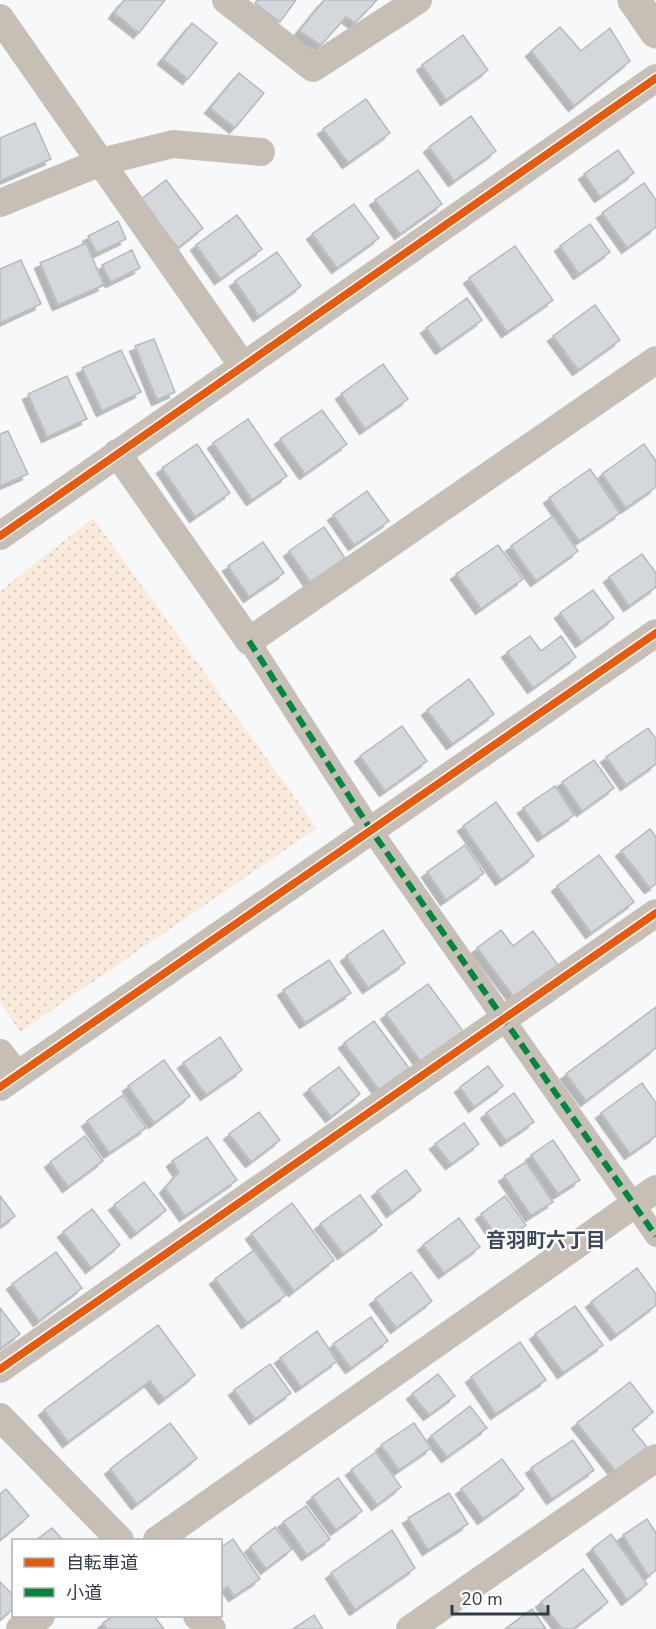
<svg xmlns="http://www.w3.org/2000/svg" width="656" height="1629" viewBox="0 0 656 1629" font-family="'Nunito Sans','Noto Sans JP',sans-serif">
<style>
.park{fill:url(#park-dots)}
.building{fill:#d4d8dc;stroke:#b6b9bf;stroke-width:1.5;filter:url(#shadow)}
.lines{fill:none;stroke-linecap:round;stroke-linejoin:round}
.pedestrian{stroke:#c7beb5;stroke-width:22}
.minor{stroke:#c7beb5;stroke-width:28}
.tertiary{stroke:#c7beb5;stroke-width:33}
.quiet{stroke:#00873e;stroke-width:6;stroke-dasharray:12 6;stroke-linecap:butt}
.cycleway-casing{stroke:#fff;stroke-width:11}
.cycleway{stroke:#e8590c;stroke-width:8}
.labels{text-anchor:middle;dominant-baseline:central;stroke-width:4.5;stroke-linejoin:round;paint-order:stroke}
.neighbourhood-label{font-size:20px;font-weight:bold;fill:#3b485a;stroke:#fff}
</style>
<defs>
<pattern id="park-dots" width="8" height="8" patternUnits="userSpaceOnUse" patternTransform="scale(1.5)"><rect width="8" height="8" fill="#f9eadc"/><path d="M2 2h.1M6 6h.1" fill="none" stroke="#d6cabe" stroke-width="1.8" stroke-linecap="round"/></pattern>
<filter id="shadow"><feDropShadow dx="-5.5" dy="5.5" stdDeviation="0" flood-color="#0004"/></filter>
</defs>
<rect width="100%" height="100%" fill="#f6f8fa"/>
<polygon class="park" points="93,518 317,828 20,1032 0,1002 0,591"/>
<g class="building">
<polygon points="124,0 165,0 139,33 114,13"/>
<polygon points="257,0 296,0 280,22 255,3"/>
<polygon points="324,0 377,0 355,23 346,17 321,45 299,31"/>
<polygon points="192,23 217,43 188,79 163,59"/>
<polygon points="560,27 581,51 610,28 630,61 574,106 531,51"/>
<polygon points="463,35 488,70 446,100 422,65"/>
<polygon points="239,73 264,93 235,128 210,108"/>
<polygon points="366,99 390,133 348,163 323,129"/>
<polygon points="471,116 496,151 454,181 429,147"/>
<polygon points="35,123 51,159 0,181 0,138"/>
<polygon points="618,150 634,173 600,197 584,174"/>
<polygon points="418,170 442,204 400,234 375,200"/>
<polygon points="166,180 203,228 178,248 140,200"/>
<polygon points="644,183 656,200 656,227 627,248 602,213"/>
<polygon points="354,204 379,238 337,268 312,234"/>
<polygon points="237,215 262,249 220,279 196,245"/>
<polygon points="118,221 126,239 97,253 88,236"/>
<polygon points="590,224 610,252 579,274 560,246"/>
<polygon points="86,243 104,285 58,305 40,263"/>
<polygon points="515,246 553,300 507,332 469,278"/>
<polygon points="132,250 140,268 111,282 102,265"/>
<polygon points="277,252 301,286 259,316 235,281"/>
<polygon points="21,260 41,304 0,323 0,269"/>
<polygon points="467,298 482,320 441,349 426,328"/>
<polygon points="595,305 620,340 578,370 553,336"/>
<polygon points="154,339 175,392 157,400 135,346"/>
<polygon points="121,350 141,392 102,411 82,368"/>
<polygon points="383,364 408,399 365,429 341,394"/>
<polygon points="67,376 87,419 47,437 28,394"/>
<polygon points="322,410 347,444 305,474 280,439"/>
<polygon points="248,419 287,476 252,500 213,443"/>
<polygon points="8,431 28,474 0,486 0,434"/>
<polygon points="197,444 230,493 195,517 162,468"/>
<polygon points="644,444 656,461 656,487 626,508 602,474"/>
<polygon points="590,469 620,513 579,541 549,498"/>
<polygon points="367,491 389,521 354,545 333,515"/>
<polygon points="553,516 578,551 536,581 511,546"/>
<polygon points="324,527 345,558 310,582 289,551"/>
<polygon points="263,542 284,573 249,597 228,566"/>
<polygon points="498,545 523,579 481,609 456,574"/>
<polygon points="642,554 656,573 656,587 629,606 609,577"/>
<polygon points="593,590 614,618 581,642 560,613"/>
<polygon points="530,636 541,651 561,636 576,657 533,688 507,652"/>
<polygon points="469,679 494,714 452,744 427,710"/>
<polygon points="402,726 427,761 385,791 360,756"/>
<polygon points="648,728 656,739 656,764 626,785 606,757"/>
<polygon points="594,760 614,788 582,811 562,782"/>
<polygon points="555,786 574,815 543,836 523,808"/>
<polygon points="496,802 534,856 501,880 463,826"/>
<polygon points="650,829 656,837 656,884 650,888 621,851"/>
<polygon points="465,845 484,873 446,900 427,872"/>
<polygon points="599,855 634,902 591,933 557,886"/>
<polygon points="383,930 405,963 368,988 346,956"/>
<polygon points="501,930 513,946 533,931 558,965 514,997 477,948"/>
<polygon points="329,960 351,993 305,1023 283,990"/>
<polygon points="428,984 463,1031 421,1062 386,1014"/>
<polygon points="656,1007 656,1048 586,1101 566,1074"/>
<polygon points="374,1021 409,1068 379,1090 344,1043"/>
<polygon points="220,1037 242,1070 206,1095 183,1063"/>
<polygon points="164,1060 190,1096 154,1123 128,1086"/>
<polygon points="488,1066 503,1086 474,1107 460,1087"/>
<polygon points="339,1067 360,1094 331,1117 309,1089"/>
<polygon points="642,1083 656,1103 656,1136 630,1154 601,1113"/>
<polygon points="514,1093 534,1122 506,1141 486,1113"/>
<polygon points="123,1095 146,1128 109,1153 87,1121"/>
<polygon points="259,1112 280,1140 251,1162 229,1134"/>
<polygon points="464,1123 479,1144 451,1164 435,1144"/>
<polygon points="85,1136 103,1161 68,1187 50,1162"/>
<polygon points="207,1137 237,1180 185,1216 165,1188 179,1172 172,1161"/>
<polygon points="553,1140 580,1180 558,1194 531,1155"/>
<polygon points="526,1162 553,1202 531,1216 504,1176"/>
<polygon points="406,1170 421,1190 392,1212 377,1191"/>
<polygon points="144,1182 166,1210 136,1233 114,1205"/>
<polygon points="360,1195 382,1225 343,1254 320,1224"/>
<polygon points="0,1196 15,1216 0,1227"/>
<polygon points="505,1196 526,1225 501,1243 481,1214"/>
<polygon points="292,1203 334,1260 294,1291 251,1234"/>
<polygon points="92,1209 120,1245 91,1268 63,1232"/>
<polygon points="459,1218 480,1247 444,1273 423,1245"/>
<polygon points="254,1250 286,1295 247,1323 215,1279"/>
<polygon points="56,1252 82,1288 39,1321 12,1284"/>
<polygon points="637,1268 656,1294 656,1305 616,1335 591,1302"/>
<polygon points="411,1272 432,1301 396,1328 375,1299"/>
<polygon points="575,1306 603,1345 563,1373 535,1334"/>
<polygon points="0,1308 20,1334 0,1349"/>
<polygon points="371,1317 388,1341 351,1368 333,1344"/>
<polygon points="158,1325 195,1375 164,1399 150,1381 68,1442 44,1410"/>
<polygon points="317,1331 337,1361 301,1387 280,1358"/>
<polygon points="520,1342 546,1380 496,1414 471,1377"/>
<polygon points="270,1364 291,1393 255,1419 234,1390"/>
<polygon points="438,1374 455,1396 429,1415 412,1394"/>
<polygon points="630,1382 653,1412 632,1429 647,1447 616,1472 577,1423"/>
<polygon points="470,1406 487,1428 447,1457 431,1436"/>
<polygon points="170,1423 197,1458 137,1504 110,1469"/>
<polygon points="414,1423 431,1448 399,1470 381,1445"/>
<polygon points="573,1440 594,1470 552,1499 531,1468"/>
<polygon points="376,1452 401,1487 377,1505 351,1470"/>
<polygon points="502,1459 524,1489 483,1519 461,1489"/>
<polygon points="338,1478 362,1511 336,1530 312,1497"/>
<polygon points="6,1489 29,1516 0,1540 0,1494"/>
<polygon points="449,1493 468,1524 428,1550 408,1518"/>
<polygon points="306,1506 330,1539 307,1555 283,1522"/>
<polygon points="647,1519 656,1533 656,1570 648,1576 623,1535"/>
<polygon points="275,1527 292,1549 266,1569 250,1547"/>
<polygon points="52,1528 63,1540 36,1540"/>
<polygon points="392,1530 415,1568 355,1610 331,1573"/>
<polygon points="611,1534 647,1584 627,1600 592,1549"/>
<polygon points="233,1539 260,1579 234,1596 228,1587 220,1592 220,1548"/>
<polygon points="583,1569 608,1602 573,1629 562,1629 541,1602"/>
<polygon points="0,1582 14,1596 14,1608 0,1620"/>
<polygon points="532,1609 546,1629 505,1629"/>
<polygon points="314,1615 323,1629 293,1629"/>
<polygon points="113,1616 154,1616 164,1629 107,1629 103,1623"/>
</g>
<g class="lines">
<polyline class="pedestrian" points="249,641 371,830 656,1236"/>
<g class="minor">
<polyline points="226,0 313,68 418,0"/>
<polyline points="0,18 243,366"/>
<polyline points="0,203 101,162 173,144 261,152"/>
<polyline points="117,453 249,641 656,360"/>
<polyline points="0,536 656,78"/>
<polyline points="0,1053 17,1075"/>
<polyline points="0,1087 656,633"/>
<polyline points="0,1369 656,913"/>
<polyline points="0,1417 120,1540"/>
<polyline points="157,1540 656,1189"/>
<polyline points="197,1616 212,1629"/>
<polyline points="20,1629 41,1616"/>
<polyline points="410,1629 656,1458"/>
</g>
<polyline class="tertiary" points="634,0 656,32"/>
<polyline class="quiet" points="249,641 371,830 656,1236"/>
<g class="cycleway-casing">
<g id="cycleway">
<polyline points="0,536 656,78"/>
<polyline points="0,1087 656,633"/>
<polyline points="0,1369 656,913"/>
</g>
</g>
<use href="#cycleway" class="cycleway"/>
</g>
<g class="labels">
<g class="neighbourhood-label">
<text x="546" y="1240">音羽町六丁目</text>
</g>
</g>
<rect x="12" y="1539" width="210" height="78" fill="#ffffff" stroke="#aeb1b4" stroke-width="1.5"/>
<rect x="24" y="1558" width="30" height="9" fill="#e8590c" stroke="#aeb1b4" stroke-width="1.5"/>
<text x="66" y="1569" font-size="18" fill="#353b44">自転車道</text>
<rect x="24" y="1588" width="30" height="9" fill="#00873e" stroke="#aeb1b4" stroke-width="1.5"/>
<text x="66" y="1599" font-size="18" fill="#353b44">小道</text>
<path d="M452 1605v9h96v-9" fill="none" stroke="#353b44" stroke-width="3"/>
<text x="461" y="1605" font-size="18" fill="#353b44" stroke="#ffffff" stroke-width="4.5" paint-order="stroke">20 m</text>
</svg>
